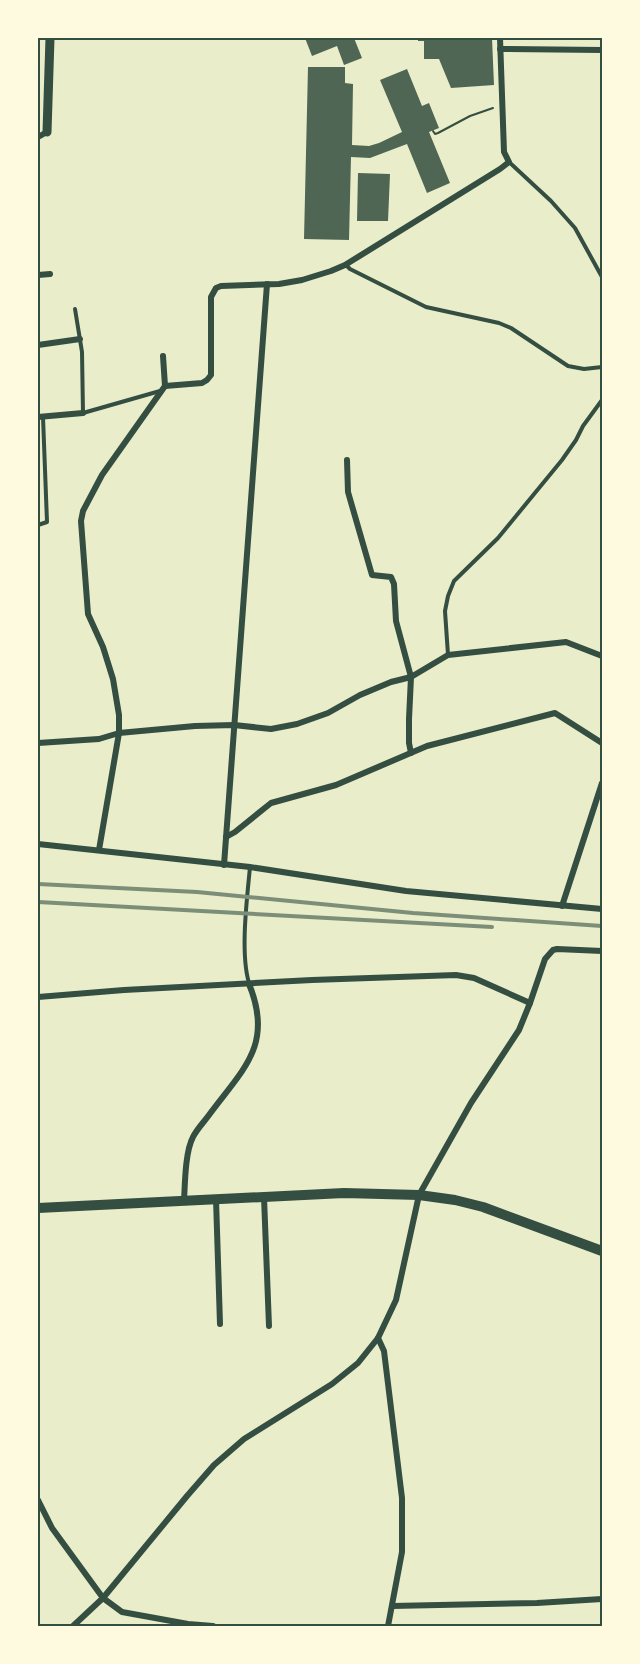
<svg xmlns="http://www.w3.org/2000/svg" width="640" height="1664" viewBox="0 0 640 1664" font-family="Inter,sans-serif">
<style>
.building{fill:#4f6655}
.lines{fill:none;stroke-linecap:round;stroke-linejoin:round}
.path{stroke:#344e41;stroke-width:2}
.service{stroke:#344e41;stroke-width:4}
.minor{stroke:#344e41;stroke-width:6}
.tertiary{stroke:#344e41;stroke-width:9}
.primary{stroke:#344e41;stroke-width:10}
.rail{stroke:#7c8e77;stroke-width:4}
.neatline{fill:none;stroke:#344e41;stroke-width:2}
</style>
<rect width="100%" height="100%" fill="#e9edc9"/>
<g class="building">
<polygon points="305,38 354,38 362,58 344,65 337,46 312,56"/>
<polygon points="418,38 492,38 494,85 451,88 439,59 424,59 424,41 418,41"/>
<polygon points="308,67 345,67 345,83 353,84 352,145 369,146 379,143 402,132 380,80 407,69 422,106 429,103 439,128 429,132 450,183 427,193 407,144 370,158 351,157 349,240 304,239"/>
<polygon points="358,173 390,174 388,221 357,221"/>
</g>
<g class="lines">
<polyline class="path" points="433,131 435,134 438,133 470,116 493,108"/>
<g class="service">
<polyline points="509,162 551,201 575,228 602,277"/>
<polyline points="346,265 350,269 426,307 499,323 511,328 568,366 584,369 602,367"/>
<polyline points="75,309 82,352 83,413 160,391"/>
<polyline points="38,525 47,522 43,417"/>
<polyline points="448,655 445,611 448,596 454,581 498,538 562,460 576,440 583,426 602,400"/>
<path d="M 249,983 C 240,953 247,899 250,867"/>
</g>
<g class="minor">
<polyline points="500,49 602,50"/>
<polyline points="38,137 47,132"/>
<polyline points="38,275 50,274"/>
<polyline points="38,345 80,339"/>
<polyline points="165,386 202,383 207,380 211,375 211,297 216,288 221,286 279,284 302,280 331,271 345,265 500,169 509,162 504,152 500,38"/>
<polyline points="38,417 83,413"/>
<polyline points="347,460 348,492 372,575 391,577 394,584 396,621 411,677 409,719 409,743 411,753"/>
<polyline points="38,743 99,739 119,733 195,726 234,725 271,729 297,724 328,713 360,695 391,682 411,677 448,655 566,642 602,656"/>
<polyline points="226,837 235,832 271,803 336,785 427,746 555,713 602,743"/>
<polyline points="38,844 250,867 406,891 602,909"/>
<polyline points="99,850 119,733 119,715 113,679 103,647 88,614 81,521 83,511 102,475 165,386 163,356"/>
<polyline points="224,865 267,284"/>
<polyline points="562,906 602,783"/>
<polyline points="38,997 124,990 312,980 456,975 474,978 530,1003"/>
<polyline points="264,1197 269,1326"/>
<polyline points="216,1199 220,1324"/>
<path d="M 184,1201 C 185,1184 185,1152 193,1137 C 197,1129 204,1122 209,1115 C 243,1069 274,1045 249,984"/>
<polyline points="378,1338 384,1351 402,1498 402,1552 388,1626"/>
<polyline points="38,1500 52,1528 103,1598 122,1612 188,1624 213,1626"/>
<polyline points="392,1606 537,1603 602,1599"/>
<polyline points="73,1626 103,1598 187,1496 214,1465 244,1439 332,1384 358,1363 378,1338 396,1300 419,1195 471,1103 519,1030 530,1003 545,959 553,950 557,949 602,951"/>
</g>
<polyline class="tertiary" points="47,132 50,38"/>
<polyline class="primary" points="38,1208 344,1193 419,1195 455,1200 483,1207 602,1251"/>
<g class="rail">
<polyline points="38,884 197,892 413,913 602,926"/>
<polyline points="38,902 492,927"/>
</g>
</g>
<rect width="640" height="1664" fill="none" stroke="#fefae0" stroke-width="78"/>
<rect x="39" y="39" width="562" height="1586" class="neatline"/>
</svg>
